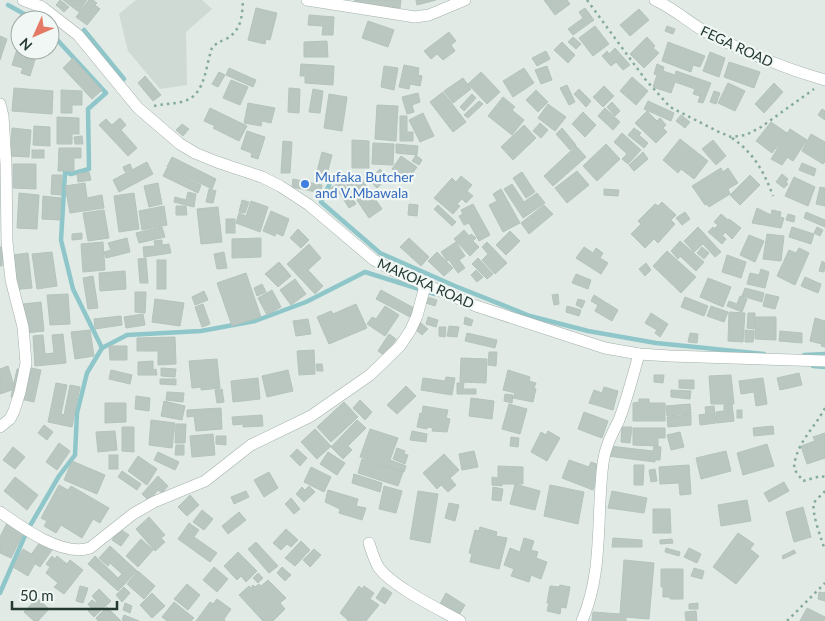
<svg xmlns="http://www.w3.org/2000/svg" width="825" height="621" viewBox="0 0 825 621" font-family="Lato,sans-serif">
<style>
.built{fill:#cfdad4}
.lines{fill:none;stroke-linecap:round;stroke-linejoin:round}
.stream{stroke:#8ec6ca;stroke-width:4.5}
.building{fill:#bac7c1;stroke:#b4c3bc}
.street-casing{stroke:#a4b1ab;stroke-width:12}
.path{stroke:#85ab9c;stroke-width:2.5;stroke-dasharray:2.5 4;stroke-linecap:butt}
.street{stroke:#fff;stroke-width:11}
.shop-dot{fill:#3f7fe0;stroke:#f1f7f4;stroke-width:2}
.labels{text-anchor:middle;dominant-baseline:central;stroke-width:4.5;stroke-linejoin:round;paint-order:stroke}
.street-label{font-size:14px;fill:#233931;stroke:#f1f7f4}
.shop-label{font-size:14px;fill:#366cbe;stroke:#f1f7f4;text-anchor:start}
</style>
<rect width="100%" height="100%" fill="#e1eae5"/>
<polygon class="built" points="136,0 202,0 212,9 186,32 187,85 160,89 128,51 119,14"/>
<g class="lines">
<g class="stream">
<polyline points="8,5 35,20"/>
<polyline points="84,30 124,79"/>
<polyline points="50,32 106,93 88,109 89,169 71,174 65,172 61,240 73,289 102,348"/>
<polyline points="332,179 321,202 380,253 455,286 530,316 588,331 656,343 764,354"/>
<polyline points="804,355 825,354"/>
<polyline points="813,366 825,367"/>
<polyline points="0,593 27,531 59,476 75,455 77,413 87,373 102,348 127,335 201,331 255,321 306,302 365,272 435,294"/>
</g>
</g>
<g class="building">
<polygon points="60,0 69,7 64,12 56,5"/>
<polygon points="63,0 87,0 79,12"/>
<polygon points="89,0 93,0 97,3 95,5 100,9 87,25 76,17"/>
<polygon points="355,0 401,0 400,8 354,4"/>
<polygon points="416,0 436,0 417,5"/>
<polygon points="544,0 567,0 570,4 555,15"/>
<polygon points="256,8 277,13 270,40 266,39 265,44 248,40"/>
<polygon points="585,8 594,20 573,35 568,29 583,18 579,12"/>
<polygon points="639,9 649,20 630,36 620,25"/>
<polygon points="309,15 334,17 333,35 322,35 323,26 308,25"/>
<polygon points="368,21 394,30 388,47 362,38"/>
<polygon points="595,26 609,44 593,56 579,38"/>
<polygon points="667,26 675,29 673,34 665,31"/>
<polygon points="449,32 456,41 451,45 455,51 443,60 437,54 431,59 424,51"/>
<polygon points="0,36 7,39 0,60"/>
<polygon points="573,37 581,44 576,49 568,42"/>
<polygon points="647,37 655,46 653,48 659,53 644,68 630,54"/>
<polygon points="327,41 328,57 304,57 304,42"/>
<polygon points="562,42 575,55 568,63 554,50"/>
<polygon points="668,42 705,56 700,67 693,65 691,72 662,61"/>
<polygon points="615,48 630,65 623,70 616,62 611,66 602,56 607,51 609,54"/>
<polygon points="17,49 36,56 30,76 21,73 23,68 12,65"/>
<polygon points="546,51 550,59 537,66 532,58"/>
<polygon points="710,52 725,58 719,77 703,71"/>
<polygon points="73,58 102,90 92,99 63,68"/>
<polygon points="729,62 760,72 754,88 724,77"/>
<polygon points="301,64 334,66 333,85 305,83 305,76 300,76"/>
<polygon points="657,64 664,67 663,71 675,75 676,71 711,83 703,103 698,102 700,96 693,94 695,89 675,82 671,93 653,87 657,75 654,74"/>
<polygon points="404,65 419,68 418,75 422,76 420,86 410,84 409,89 399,87"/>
<polygon points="384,66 398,68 394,90 381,87"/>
<polygon points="547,66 552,80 541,84 535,70"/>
<polygon points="229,68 256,80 253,87 226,75"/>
<polygon points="524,68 534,83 513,97 503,81"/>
<polygon points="219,72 225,75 218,87 212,84"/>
<polygon points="481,72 500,92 487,104 468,84"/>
<polygon points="145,76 161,95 153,101 138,83"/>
<polygon points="632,77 648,91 636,105 620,91"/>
<polygon points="463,78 471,89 453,103 444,91"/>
<polygon points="231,80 248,87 240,105 223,98"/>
<polygon points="728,83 745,91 735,111 718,103"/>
<polygon points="774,83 783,92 764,113 755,104"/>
<polygon points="567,85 575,102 569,105 560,88"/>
<polygon points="604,86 614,96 603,107 593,97"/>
<polygon points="14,88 53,91 52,114 12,111"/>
<polygon points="289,88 300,89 299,113 288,112"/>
<polygon points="313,89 323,91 320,113 309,112"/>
<polygon points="579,89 591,101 586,107 574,94"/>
<polygon points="61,90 82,91 82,105 72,105 72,113 61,113"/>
<polygon points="536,90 548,102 538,112 526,100"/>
<polygon points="714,91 720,93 716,104 710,102"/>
<polygon points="443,92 466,122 453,132 430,102"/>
<polygon points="418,93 420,102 412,105 414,112 407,114 402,97"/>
<polygon points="329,94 347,97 342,131 324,128"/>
<polygon points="472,94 476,98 464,111 460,107"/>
<polygon points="503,97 515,107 512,110 524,120 512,135 488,116"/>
<polygon points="479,101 483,104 468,118 464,115"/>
<polygon points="648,101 674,113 671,121 644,109"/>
<polygon points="612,102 620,111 615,116 607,107"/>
<polygon points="248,103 275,108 271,123 262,121 261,126 244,123"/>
<polygon points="548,104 566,117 555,131 538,118"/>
<polygon points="377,105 398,106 396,141 375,139"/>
<polygon points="210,108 247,126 239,141 213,128 215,126 204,121"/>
<polygon points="605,108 620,122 613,130 598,116"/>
<polygon points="822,109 825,111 825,120 818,115"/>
<polygon points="647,111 657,121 660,118 666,125 663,128 667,132 656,143 635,123"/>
<polygon points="583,112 596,125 585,137 572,124"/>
<polygon points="423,113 434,136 420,142 409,120"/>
<polygon points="681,115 690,122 685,128 676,121"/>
<polygon points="400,116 407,116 407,132 413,132 413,141 400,141"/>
<polygon points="57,117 79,118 79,134 72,134 72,144 57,144"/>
<polygon points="120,118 126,125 121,130 137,148 128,156 99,125 106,119 112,125"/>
<polygon points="771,122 787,133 772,153 756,141"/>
<polygon points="540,123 548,130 541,138 533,131"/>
<polygon points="182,124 189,129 183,136 176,130"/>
<polygon points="524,125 536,138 513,160 501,147"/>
<polygon points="34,126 50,127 50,146 33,145"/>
<polygon points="12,128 31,130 29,157 10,156"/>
<polygon points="562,128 576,145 570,150 556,134"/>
<polygon points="634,128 641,133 639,135 648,143 644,148 628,135"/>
<polygon points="790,129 807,140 793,161 776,150"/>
<polygon points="247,131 265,137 258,159 251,157 252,153 241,149"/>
<polygon points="622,133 641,150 628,164 622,159 627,154 614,142"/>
<polygon points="811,134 825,142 825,162 823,164 802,151"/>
<polygon points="82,136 83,144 75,144 74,137"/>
<polygon points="680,139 708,161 694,179 681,169 678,173 663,160"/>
<polygon points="352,140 369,141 369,168 352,168"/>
<polygon points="713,140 726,156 716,165 702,149"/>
<polygon points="283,141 292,142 290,173 281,173"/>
<polygon points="373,143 394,144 393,165 372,164"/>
<polygon points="396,144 418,146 417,155 396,153"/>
<polygon points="606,144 620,159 597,181 583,166"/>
<polygon points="576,146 586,157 553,186 544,176"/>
<polygon points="59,148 81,148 81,158 74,158 74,171 58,171"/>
<rect x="32" y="150" width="12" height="8"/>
<polygon points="776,151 787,158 782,165 771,159"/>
<polygon points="322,152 332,155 325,182 315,179"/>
<polygon points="643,152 648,159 634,171 629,165"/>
<polygon points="416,155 422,160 419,165 412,161"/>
<polygon points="401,156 417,167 408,180 392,169"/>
<polygon points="172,157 216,179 212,189 167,167"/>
<polygon points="147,162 153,174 119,192 113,180"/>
<polygon points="802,163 816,169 814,176 799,170"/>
<polygon points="13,164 36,164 36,189 13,188"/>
<polygon points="130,164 132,169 125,172 123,167"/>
<polygon points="167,168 201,185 198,193 163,176"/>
<polygon points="721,168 723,172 728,168 738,183 728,189 730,194 709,207 707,204 705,205 692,186"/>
<polygon points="380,169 388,178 377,188 369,180"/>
<polygon points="577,171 589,185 567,203 555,188"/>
<polygon points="89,172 91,180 78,182 77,174"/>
<polygon points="522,172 535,192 526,198 513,178"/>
<polygon points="782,174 788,179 786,182 788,184 784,188 776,182"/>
<polygon points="52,175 62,175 61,195 51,194"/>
<polygon points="359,175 382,209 369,218 346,184"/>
<polygon points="750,175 760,185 740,205 730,195"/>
<polygon points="461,176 472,185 467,191 473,196 466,203 462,199 457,204 460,206 453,214 434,198 452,178 456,182"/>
<polygon points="794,177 815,187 808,206 785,196"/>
<polygon points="293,179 322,185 321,193 292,187"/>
<polygon points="342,181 356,204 349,208 339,192 333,196 329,189"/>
<polygon points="85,183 87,198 102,195 104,208 70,213 65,186"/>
<polygon points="158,183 162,204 149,207 144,186"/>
<polygon points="512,184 524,202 537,193 545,203 523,218 504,189"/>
<polygon points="820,187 825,188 825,206 816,204"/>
<polygon points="209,189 216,191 213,203 206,202"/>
<polygon points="501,189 520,223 503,232 489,205 497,201 493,194"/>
<polygon points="604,189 619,190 618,196 604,195"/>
<polygon points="188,192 196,194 194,207 174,202 175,197 186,200"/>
<polygon points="19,193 39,195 37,229 17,228"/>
<polygon points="134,193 139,229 119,232 114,196"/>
<polygon points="43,196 61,198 60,220 42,219"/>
<polygon points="242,200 249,202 245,213 239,212"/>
<polygon points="251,201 268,207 260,232 236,223 239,213 246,216"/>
<polygon points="662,202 676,215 671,220 675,224 658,243 654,239 645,248 631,234 641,224 638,221 655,204 658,206"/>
<polygon points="409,204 418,205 417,216 408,215"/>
<polygon points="473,204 490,235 479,241 469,223 464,225 459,216 463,214 461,210"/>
<polygon points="438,205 456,222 452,226 434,209"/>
<polygon points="544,205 553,214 529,234 521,223"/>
<polygon points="164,206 167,225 142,230 139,211"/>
<polygon points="176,206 186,206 187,215 176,215"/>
<polygon points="218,207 222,242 201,244 197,209"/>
<polygon points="757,208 771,215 772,210 781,212 780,217 784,218 781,228 752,223"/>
<polygon points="104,210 109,238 88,241 83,213"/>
<polygon points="271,211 289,219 283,236 276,233 275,236 263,231"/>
<polygon points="685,212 690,219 682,225 676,218"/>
<polygon points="806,212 825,220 825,227 804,218"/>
<polygon points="721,214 728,220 729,219 741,228 732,239 725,232 723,235 715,228 718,225 714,222"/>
<polygon points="788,214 795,216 794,222 786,220"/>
<rect x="226" y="219" width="9" height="14"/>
<polygon points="162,227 165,237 139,243 136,233"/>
<polygon points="698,227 721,252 715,257 703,244 694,252 684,241"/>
<polygon points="713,227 726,239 722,244 708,232"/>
<polygon points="792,227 814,234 811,244 789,237"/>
<polygon points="817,227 823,230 820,236 814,233"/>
<polygon points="298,229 309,240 301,248 290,238"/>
<polygon points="464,230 469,236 471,234 476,238 473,241 479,247 470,256 454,239"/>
<polygon points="510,231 520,241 506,255 496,245"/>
<polygon points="82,233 82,239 72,240 72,234"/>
<polygon points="767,234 784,236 781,261 763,259"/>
<polygon points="749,235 764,241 755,262 740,255"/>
<polygon points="127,238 130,252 106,258 104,252 111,250 108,243"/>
<polygon points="261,238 261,257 232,258 232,239"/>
<polygon points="409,238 429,257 421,266 400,247"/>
<polygon points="162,240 162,245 169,244 171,253 144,257 143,247 155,246 154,241"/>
<polygon points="680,241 704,262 696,271 680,256 678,259 671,251"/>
<polygon points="103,242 105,270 83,272 81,244"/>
<polygon points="456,242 465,256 459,260 465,268 458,273 449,260 447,261 441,252"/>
<polygon points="487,242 507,263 495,274 482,260 488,254 482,247"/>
<polygon points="309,244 321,258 308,270 323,286 315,294 287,264"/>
<polygon points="0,247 3,248 2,266 0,266"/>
<polygon points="584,247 593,253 596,248 603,253 600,258 608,263 601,274 576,258"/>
<polygon points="702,247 709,253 704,259 697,253"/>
<polygon points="799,248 809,253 795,285 777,276 789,250 796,253"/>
<polygon points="667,251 696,277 681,293 653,266"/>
<polygon points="52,252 57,286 37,289 32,254"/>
<polygon points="224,252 227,268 217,269 214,254"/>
<polygon points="437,252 453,268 444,276 428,261"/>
<polygon points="28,253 32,288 10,290 5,256"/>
<polygon points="727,255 746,262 741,278 722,272"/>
<polygon points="146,258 148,283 140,283 138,259"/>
<polygon points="478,258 493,274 487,279 472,264"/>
<rect x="157" y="260" width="9" height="29"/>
<polygon points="822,261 825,263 824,272 819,271"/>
<polygon points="279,262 291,276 278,287 265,274"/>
<polygon points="646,263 651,270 645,276 639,269"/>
<polygon points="761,269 769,272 765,288 747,284 750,273 759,275"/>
<polygon points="476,270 483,277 477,282 471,275"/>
<polygon points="125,271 126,289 100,291 99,273"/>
<polygon points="246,273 261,317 232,326 217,283"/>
<polygon points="576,274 591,280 588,289 572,283"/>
<polygon points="93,276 98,308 88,309 83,278"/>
<polygon points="805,277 821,284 818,293 801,286"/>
<polygon points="708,278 731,287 723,307 700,297"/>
<polygon points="295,279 306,294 291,305 280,290"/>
<polygon points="262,284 266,292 257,296 254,288"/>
<polygon points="745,288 764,293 762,302 742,296"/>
<polygon points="272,290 281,307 267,315 258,298"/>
<polygon points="381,290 414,308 410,317 376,299"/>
<polygon points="204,291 208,300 195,305 192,297"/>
<polygon points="135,292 146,292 145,313 135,312"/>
<polygon points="68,294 70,324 50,325 47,295"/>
<polygon points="558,294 559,304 554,305 552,295"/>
<polygon points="766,294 779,297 775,309 763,306"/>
<polygon points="594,295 618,310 612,321 595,311 598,305 591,301"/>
<polygon points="740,296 747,299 742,312 727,306 729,301 737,304"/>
<polygon points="427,297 437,300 435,306 426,303"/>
<polygon points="685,297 708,306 704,316 681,307"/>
<polygon points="155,299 184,303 180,326 152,322"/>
<polygon points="578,299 585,301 582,308 576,305"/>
<polygon points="41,302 44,331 26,333 23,304"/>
<polygon points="203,304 210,324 202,327 195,307"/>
<polygon points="356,304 367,328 329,344 317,317 331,311 333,314"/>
<polygon points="385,306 399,315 385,336 367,324 372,317 376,319"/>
<polygon points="567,306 581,310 579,316 566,312"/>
<polygon points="711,306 728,312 724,322 707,316"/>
<polygon points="729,312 745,313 743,342 728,341"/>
<polygon points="651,313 668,324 660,337 655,333 657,330 645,323"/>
<polygon points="748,313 755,313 754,329 747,328"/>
<polygon points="143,314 145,325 126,328 124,317"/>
<polygon points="121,316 122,325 95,329 94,319"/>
<polygon points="428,317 438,320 436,327 426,324"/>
<polygon points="465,317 473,320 471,326 464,324"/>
<polygon points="755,317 776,317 776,340 755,339"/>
<polygon points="815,318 825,321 825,347 821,346 822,344 810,341"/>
<polygon points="308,319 311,334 296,336 293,321"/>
<polygon points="421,323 428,329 422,335 415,329"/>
<polygon points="449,326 459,327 457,337 447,336"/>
<polygon points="439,327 446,327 445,337 439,336"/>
<polygon points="90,330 94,356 75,359 71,332"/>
<polygon points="745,330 754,331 753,342 745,342"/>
<polygon points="780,331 802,333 802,343 779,341"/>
<polygon points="467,333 497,340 495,348 465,341"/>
<polygon points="690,333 698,334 697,343 688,342"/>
<polygon points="63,334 66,363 35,366 33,336 43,335 45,354 54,353 52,335"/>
<polygon points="389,334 396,339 385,356 378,351"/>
<polygon points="175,337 176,364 158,365 158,351 137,351 137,338"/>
<polygon points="109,346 127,346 127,360 110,360"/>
<polygon points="314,350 315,374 299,375 297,351"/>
<polygon points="489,352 497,352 496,366 488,365"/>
<polygon points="461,358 487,359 486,383 460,382"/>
<polygon points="217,359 220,388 201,390 201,387 192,388 189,361"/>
<polygon points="153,361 153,370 156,369 157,375 138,375 138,362"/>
<polygon points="316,364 322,364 323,371 317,371"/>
<polygon points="8,366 15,389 0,394 0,369"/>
<polygon points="26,367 41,370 34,402 11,397 17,369 26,370"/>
<polygon points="161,368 176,369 175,377 161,376"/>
<polygon points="111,370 132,375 130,384 109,379"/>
<polygon points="288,370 293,391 267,397 262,376"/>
<polygon points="508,370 530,377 529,381 536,383 534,388 536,389 533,402 513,398 515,393 503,390"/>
<polygon points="799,373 802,385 780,390 777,378"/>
<polygon points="654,375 664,375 663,383 654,382"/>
<polygon points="731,375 734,404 711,404 709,376"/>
<polygon points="446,377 455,378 452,395 421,390 423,378 445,381"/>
<polygon points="258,378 260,399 233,402 231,381"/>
<polygon points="763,378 767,404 756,406 754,392 741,394 739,381"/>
<polygon points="160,379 176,379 176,385 160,384"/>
<polygon points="679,380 694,380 694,389 679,388"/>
<polygon points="56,383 67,385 61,414 64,415 70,385 80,387 72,427 48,422"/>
<polygon points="457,383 464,383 463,389 476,389 476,394 457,394"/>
<polygon points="406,386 416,396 397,414 387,405"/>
<polygon points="604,387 618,391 613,410 589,403 594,390 602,393"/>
<polygon points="222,389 224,402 217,403 215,390"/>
<polygon points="671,390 691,391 690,399 671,397"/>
<polygon points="167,392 184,393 183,402 166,400"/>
<polygon points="505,394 513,395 512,403 504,401"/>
<polygon points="136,396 150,398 149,411 135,409"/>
<polygon points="471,398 494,401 492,419 469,416"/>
<polygon points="639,399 649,399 649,403 665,403 665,421 633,421 633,403 639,402"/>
<polygon points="360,400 372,412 365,420 353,408"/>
<polygon points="164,401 185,406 182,420 161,416"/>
<polygon points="344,402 358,417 331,442 317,427"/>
<polygon points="105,403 126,403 126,422 105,423"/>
<polygon points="509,404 527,409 520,434 502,429"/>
<polygon points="690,404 691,414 667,416 666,406"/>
<polygon points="732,404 734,421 717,423 716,412 724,411 724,405"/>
<polygon points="423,406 448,410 446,418 450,419 447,432 432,431 433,428 427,427 427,429 417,427 420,413 422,414"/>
<polygon points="714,406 716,423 700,425 699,415 706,414 705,407"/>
<polygon points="221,408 222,429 196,431 194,416 187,417 187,410"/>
<rect x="737" y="410" width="5" height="8"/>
<polygon points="584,412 608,421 602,438 578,429"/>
<polygon points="262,415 263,426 243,427 243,424 233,425 232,417"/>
<polygon points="691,415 691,425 668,427 667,417"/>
<polygon points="151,420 175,423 172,448 149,445"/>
<polygon points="357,420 366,428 348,446 352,450 343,459 331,447"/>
<polygon points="176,424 186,424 185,443 175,443"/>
<polygon points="44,425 53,432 47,440 38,433"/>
<polygon points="773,426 774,434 754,436 753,428"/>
<polygon points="122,427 134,427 134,452 122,451"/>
<polygon points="622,427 632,427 630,443 621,442"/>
<polygon points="633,428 665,428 665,438 658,438 658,446 633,445"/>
<polygon points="315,429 331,446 317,459 301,442"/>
<polygon points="370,429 398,438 390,460 406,466 404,472 360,457"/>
<polygon points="115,431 117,450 98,452 96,432"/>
<polygon points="412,431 427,434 426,442 410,440"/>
<polygon points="548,431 560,438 547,461 531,452 541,432 546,435"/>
<polygon points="680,432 684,447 671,450 667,435"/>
<polygon points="825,433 825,458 807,464 801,446 815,441 813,437"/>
<polygon points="213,434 215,455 192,457 190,436"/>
<polygon points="216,436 226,436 226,445 216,444"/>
<polygon points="511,437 519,438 518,447 510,446"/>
<polygon points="59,443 70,451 57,470 46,462"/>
<polygon points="767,444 774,466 743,475 737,453"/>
<polygon points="176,445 184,445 184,455 175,455"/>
<polygon points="609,446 653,451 654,446 661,447 660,460 655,460 655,462 608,456"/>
<polygon points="13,447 25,457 15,469 3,460"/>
<polygon points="397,448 405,451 404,454 408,455 405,464 393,459"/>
<polygon points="297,449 307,458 300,466 290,456"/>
<polygon points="474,451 478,467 462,470 459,454"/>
<polygon points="726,451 731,471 701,479 696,458"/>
<polygon points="158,452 179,462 175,470 154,460"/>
<polygon points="328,452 345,463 337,475 320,464"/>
<polygon points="444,454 459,470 450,478 456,485 448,492 441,485 437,489 423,473"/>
<rect x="109" y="455" width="9" height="14"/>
<polygon points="138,456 157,469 147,485 128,471"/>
<polygon points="362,459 403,472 398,486 358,473"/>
<polygon points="569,460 589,467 591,462 602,466 593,490 562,478"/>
<polygon points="72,461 105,475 97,494 64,480"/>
<polygon points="634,465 644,465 643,485 634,485"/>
<polygon points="689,465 691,494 680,495 679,483 660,484 659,467"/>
<polygon points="498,466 523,467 523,484 502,484 502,486 492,485 492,477 498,478"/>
<polygon points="311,467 331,477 324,492 304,482"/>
<polygon points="655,469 657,481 651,482 649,470"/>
<polygon points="122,471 141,484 137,490 118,477"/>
<polygon points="269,472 278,488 264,497 254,480"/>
<polygon points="354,474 382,483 380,492 352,483"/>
<polygon points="158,476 168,486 162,493 158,490 149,501 142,494"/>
<polygon points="15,477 38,495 27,510 4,491"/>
<polygon points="784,482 789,491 769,502 764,493"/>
<polygon points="515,484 540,491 535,510 510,504"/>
<polygon points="59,485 68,490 71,486 109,508 100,523 93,519 82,538 61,525 56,533 44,526 47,521 41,518"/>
<polygon points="550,485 584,492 578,524 544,516"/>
<polygon points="309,486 315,492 304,502 296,494 302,487 305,490"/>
<polygon points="384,486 402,491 396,513 379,509"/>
<polygon points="493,487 503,489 501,501 492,500"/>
<polygon points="328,490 358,499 356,506 366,508 362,520 339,513 340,509 325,502"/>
<polygon points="246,491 249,497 234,504 231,497"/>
<polygon points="418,491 438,494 430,543 410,539"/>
<polygon points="612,491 647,498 644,513 608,508"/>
<polygon points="190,495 199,505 187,516 178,507"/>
<polygon points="291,498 300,509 294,514 285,504"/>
<polygon points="747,500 751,521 721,526 718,505"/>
<polygon points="449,503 459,505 455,521 445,518"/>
<polygon points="803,507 811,537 794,542 786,512"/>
<polygon points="653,509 670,509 671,533 653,533"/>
<polygon points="202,510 213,519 204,530 193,522"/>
<polygon points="239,512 246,520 228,534 222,526"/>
<polygon points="149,517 165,535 161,538 165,542 155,551 136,529"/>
<polygon points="7,523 24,532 11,558 0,553 0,537"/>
<polygon points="189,523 199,530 194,537 217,553 210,562 178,539"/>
<polygon points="480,527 497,532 496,536 507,538 499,569 470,562 472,554 469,553 475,530 479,531"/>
<polygon points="120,529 129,535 121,546 112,540"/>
<polygon points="286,529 298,540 291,547 287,544 281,550 273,543"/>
<polygon points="738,533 754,544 750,549 759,556 736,584 713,567"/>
<polygon points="524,538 534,541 531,550 538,552 536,558 547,562 541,579 531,575 529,582 511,576 514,569 504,565 510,548 520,552"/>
<polygon points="613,538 642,540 642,547 612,547"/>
<polygon points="141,539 153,550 138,567 126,556"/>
<polygon points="672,539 673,543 660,544 660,540"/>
<polygon points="301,541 310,550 295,566 285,558"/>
<polygon points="40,542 52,550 40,567 28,559"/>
<polygon points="256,542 278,566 269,573 248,549"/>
<polygon points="110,546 137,571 118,591 88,564 95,556 118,578 122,574 110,563 108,566 99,558"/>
<polygon points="666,548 680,552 679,556 665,552"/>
<polygon points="689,548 701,554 697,563 684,557"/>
<polygon points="23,549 38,558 28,576 13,567"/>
<polygon points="314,549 321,555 310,567 303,560"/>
<polygon points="794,550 796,553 783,559 782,556"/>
<polygon points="238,552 257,571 246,582 241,576 237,580 224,566"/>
<polygon points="52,556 55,559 57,556 67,564 70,560 83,570 64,594 54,587 58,583 46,573 50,567 46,564"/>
<polygon points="624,560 654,563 649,619 626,617 626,621 592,621 593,612 620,614"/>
<polygon points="214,567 228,579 217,592 203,580"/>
<polygon points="282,567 291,575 285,581 277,573"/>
<polygon points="694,568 704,571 702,579 691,576"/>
<polygon points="661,569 683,569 683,599 670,599 670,597 663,597 663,587 661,587"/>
<polygon points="138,571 155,586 144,599 127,584"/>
<polygon points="258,573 263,578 258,583 253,578"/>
<polygon points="268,580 286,598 280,603 285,609 273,621 263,621 239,595 249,586 251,588 253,585 255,587 259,584 261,586"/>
<polygon points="187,584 200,595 188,610 174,599"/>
<polygon points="560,585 570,587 566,608 561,607 560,614 547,611 549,603 547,603 550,586 559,587"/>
<polygon points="80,586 88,588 83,603 76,601"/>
<polygon points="359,586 362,589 364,586 374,593 370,599 379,605 366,621 347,621 348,620 340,613"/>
<polygon points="124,587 130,593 122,602 116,595"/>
<polygon points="383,587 392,593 385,604 376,598"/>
<polygon points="99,589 111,601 94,617 88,611 91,608 88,604 92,600 96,603 97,602 92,596"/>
<polygon points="819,592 825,593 825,601 818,599"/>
<polygon points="152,593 165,606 152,618 140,605"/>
<polygon points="446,593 465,605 459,615 440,604"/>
<polygon points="37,598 49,609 38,621 34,621 24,612"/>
<polygon points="217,599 231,609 224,619 225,621 196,621 210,602 213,604"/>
<polygon points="174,602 194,618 191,621 167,621 162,617"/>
<polygon points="125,603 132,606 130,613 123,610"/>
<polygon points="698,603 698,609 689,609 689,604"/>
<polygon points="107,607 121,621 98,621 96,618"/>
<polygon points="807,608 825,617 824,621 800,621"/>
<polygon points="696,611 697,621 686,621 685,612"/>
<polygon points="124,615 139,621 125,621 122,620"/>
</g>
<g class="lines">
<g class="street-casing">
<g id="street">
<polyline points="23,0 42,7 78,35 138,108 180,144 195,153 217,162 262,177 280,186 309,205 374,260 400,274 476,306 605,348 639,354 670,356 825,361"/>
<polyline points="307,0 415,17 429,15 465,0"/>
<path d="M 655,0 C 673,8 687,21 704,31 C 742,51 783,68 825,80"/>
<polyline points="0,104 3,116 6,164 7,242 11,280 23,327 26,363 20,392 14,411 10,419 0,427"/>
<path d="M 0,512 C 21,527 62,557 90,548 L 133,514 L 154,502 L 205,481 L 251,445 L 311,416 L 370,375 L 400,346 L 410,331 L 417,316 L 424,290 L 423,284"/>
<path d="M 369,543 C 372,552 374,560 379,568 C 393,587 439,609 460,621"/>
<path d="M 582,621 C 604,570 596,516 603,463 C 605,447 612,434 619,420 C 627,399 633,376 639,354"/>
</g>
</g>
<g class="path">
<polyline points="587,0 645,79 670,107 719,132 731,137 746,135 761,127 814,89"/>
<path d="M 154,106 C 163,104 172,104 181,102 C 206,97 205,67 212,48 C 216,43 220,42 226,39 C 242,30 242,16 243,0"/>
<path d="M 732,138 C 754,153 764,172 773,196"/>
<path d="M 825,408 C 814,429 795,444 794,469 L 803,481 L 821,476 L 825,477"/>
<path d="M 825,491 C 822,495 816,499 814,503 C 811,512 822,541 825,550"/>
<polyline points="787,621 825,583"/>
</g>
<use href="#street" class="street"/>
</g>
<circle class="shop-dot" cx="305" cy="184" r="5"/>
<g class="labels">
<g class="street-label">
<text transform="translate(737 46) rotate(25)">FEGA ROAD</text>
<text transform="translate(426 283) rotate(24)">MAKOKA ROAD</text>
</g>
<g class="shop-label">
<text x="315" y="176">Mufaka Butcher<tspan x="315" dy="16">and V.Mbawala</tspan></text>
</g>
</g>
<g transform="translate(35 35) rotate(225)"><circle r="24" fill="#f1f7f4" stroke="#9faba6"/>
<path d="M0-4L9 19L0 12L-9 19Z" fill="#e47a65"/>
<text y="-8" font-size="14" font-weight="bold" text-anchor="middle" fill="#233931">N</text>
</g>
<path d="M12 601v8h105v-8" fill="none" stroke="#233931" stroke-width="2.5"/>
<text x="20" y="601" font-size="15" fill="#233931" stroke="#f1f7f4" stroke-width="4" paint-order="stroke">50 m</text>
</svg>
